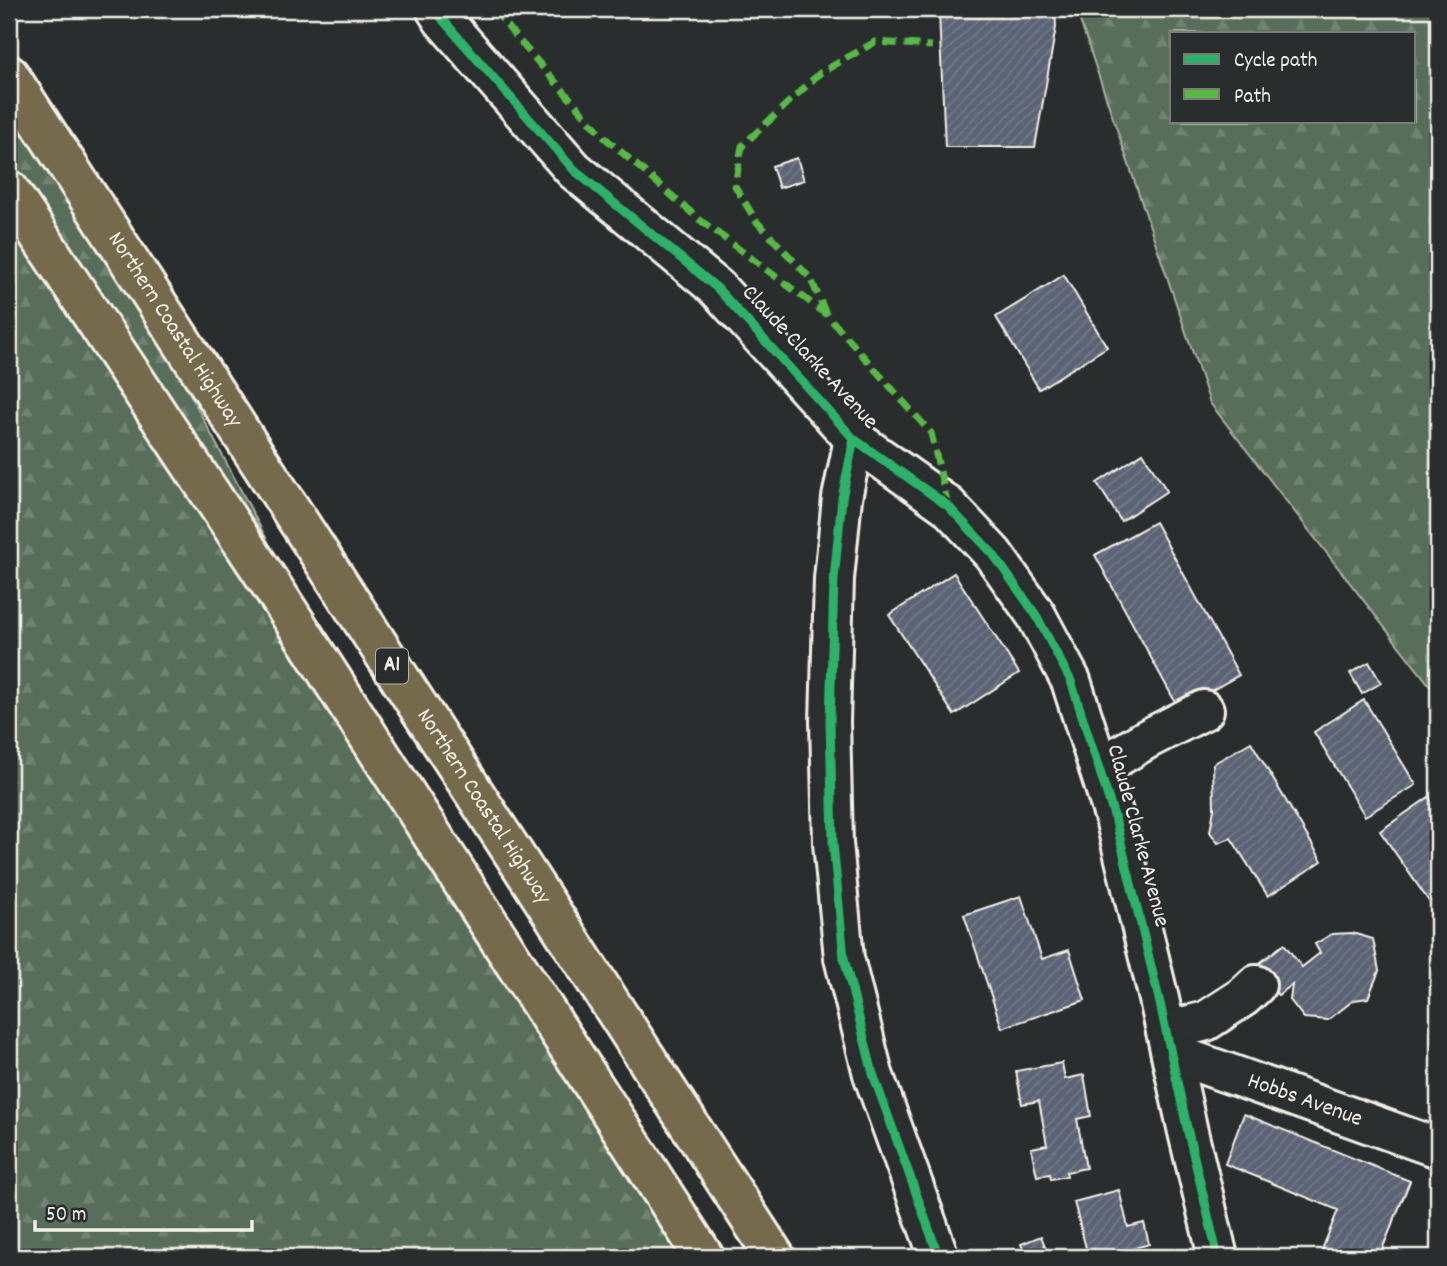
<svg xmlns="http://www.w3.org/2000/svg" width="1447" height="1266" viewBox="0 0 1447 1266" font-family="Dekko,sans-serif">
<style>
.forest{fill:url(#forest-firs);stroke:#a6b0a1;stroke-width:2;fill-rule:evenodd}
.building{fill:url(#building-hatch);stroke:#f4f1e8;stroke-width:2}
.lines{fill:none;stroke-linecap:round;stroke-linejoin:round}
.minor-casing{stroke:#f4f1e8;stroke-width:44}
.highway-casing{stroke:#f4f1e8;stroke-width:44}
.minor{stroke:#2a2d2e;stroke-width:38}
.highway{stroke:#746b4b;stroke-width:38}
.quiet{stroke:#58b947;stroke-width:7;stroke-dasharray:14 7;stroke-linecap:butt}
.cycleway-casing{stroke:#2a2d2e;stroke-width:13}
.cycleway{stroke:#2db169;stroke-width:9}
.labels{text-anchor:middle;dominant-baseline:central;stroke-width:5;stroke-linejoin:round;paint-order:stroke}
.shield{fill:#2a2d2e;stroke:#b7b6b0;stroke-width:2}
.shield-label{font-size:21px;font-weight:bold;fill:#f4f1e8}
.street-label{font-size:23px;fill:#f4f1e8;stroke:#2a2d2e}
</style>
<defs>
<pattern id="forest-firs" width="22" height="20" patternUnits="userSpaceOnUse" patternTransform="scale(1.75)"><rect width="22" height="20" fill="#586e5a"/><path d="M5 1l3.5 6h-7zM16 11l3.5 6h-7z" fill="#718372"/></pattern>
<pattern id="building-hatch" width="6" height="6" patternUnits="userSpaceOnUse" patternTransform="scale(1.75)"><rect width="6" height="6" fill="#5b6374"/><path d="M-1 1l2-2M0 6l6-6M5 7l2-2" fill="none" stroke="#737a88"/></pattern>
</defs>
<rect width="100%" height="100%" fill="#2a2d2e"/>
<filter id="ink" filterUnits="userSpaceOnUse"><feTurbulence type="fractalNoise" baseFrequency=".0143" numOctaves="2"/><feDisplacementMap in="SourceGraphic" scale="14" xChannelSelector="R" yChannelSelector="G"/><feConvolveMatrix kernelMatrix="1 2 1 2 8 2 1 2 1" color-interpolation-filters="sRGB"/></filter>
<g filter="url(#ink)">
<g class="forest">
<path d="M 1076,9 L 1438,9 L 1438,696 L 1210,403 ZM 1172,33 L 1414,33 L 1414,121 L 1172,121 Z"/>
<polygon points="9,51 464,913 685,1257 9,1257"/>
</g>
<g class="building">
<polygon points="953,9 1055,9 1056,27 1035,147 945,147 939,13 953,10"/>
<polygon points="797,158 804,180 779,188 772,166"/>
<polygon points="1064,275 1107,347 1039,389 996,317"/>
<polygon points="1143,453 1167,491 1121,521 1097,483"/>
<polygon points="1155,522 1239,675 1179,709 1095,555"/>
<polygon points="954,573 1019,673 954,715 889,615"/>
<polygon points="1369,662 1381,683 1362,694 1350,673"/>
<polygon points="1364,700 1416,785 1365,816 1314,732"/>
<polygon points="1251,742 1322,861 1268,896 1231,838 1218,843 1210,832 1214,809 1213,764"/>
<polygon points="1429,797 1438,811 1438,903 1433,907 1380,831"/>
<polygon points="1021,896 1042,959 1069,950 1085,1000 1002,1028 964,915"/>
<polygon points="1352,933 1373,939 1379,971 1368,998 1354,1000 1328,1020 1304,1018 1290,1000 1292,985 1278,995 1256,966 1284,944 1302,967 1320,953 1315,944 1332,934"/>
<polygon points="1062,1063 1065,1079 1084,1075 1091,1116 1077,1119 1086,1168 1066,1172 1067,1176 1051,1179 1050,1174 1037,1176 1031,1148 1047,1145 1039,1101 1022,1104 1016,1071"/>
<polygon points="1244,1114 1410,1181 1379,1257 1319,1257 1338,1210 1225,1164"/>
<polygon points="1119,1190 1128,1227 1144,1223 1149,1244 1125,1251 1127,1257 1079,1257 1078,1255 1087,1252 1074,1202"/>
<polygon points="1041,1236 1048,1254 1040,1257 1026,1257 1021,1244"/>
</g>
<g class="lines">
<g class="minor-casing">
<g id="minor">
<polyline points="436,9 443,20 574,170 717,288 854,439 948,506 993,554 1036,615 1071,681 1116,822 1159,999 1188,1132 1218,1257"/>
<polyline points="854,439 842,498 834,579 830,722 833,843 844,958 873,1074 939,1257"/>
<polyline points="1099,768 1147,739 1204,710"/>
<polyline points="1166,1031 1206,1021 1243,997 1256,985"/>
<path id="s1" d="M 1171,1053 L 1438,1148"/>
</g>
</g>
<g class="highway-casing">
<g id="highway">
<path id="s2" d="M 9,75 L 775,1257"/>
<polyline points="9,190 273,588 704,1257"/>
</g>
</g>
<use href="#minor" class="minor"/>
<use href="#highway" class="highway"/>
<g class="quiet">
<polyline points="494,9 516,37 604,137 700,220 826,314 931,433 948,506"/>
<polyline points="826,314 811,279 756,221 735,186 742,146 820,73 875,42 932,46"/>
</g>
<g class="cycleway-casing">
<g id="cycleway">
<polyline points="436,9 443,20 574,170 717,288 854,439 948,506 993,554 1036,615 1071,681 1116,822 1159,999 1188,1132 1218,1257"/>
<polyline points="854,439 842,498 834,579 830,722 833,843 844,958 873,1074 939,1257"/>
</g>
</g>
<use href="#cycleway" class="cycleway"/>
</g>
</g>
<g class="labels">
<rect class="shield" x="376" y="648.5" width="32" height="35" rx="5"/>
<g class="shield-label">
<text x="392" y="666">A1</text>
</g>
<g class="street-label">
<text stroke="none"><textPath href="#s2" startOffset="304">Northern Coastal Highway</textPath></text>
<text transform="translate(809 358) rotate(47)">Claude Clarke Avenue</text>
<text stroke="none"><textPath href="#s2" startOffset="872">Northern Coastal Highway</textPath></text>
<text transform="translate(1137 836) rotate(75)">Claude Clarke Avenue</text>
<text stroke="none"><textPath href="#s1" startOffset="142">Hobbs Avenue</textPath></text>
</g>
</g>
<rect width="1447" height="1266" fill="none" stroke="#2a2d2e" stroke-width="35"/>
<rect x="18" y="18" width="1412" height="1231" fill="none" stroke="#f4f1e8" stroke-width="2.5" filter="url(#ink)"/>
<rect x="1170" y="32" width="245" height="91" fill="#2a2d2e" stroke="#7b7b78" stroke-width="2"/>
<rect x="1184" y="54" width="35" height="10" fill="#2db169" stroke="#7b7b78" stroke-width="2"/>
<text x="1234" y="66" font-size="21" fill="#f4f1e8">Cycle path</text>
<rect x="1184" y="89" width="35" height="10" fill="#58b947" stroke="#7b7b78" stroke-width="2"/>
<text x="1234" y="102" font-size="21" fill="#f4f1e8">Path</text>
<path d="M35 1220v10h217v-10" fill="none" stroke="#f4f1e8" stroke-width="3.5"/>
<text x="46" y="1220" font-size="21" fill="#f4f1e8" stroke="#2a2d2e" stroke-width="5" paint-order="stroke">50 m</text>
</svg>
